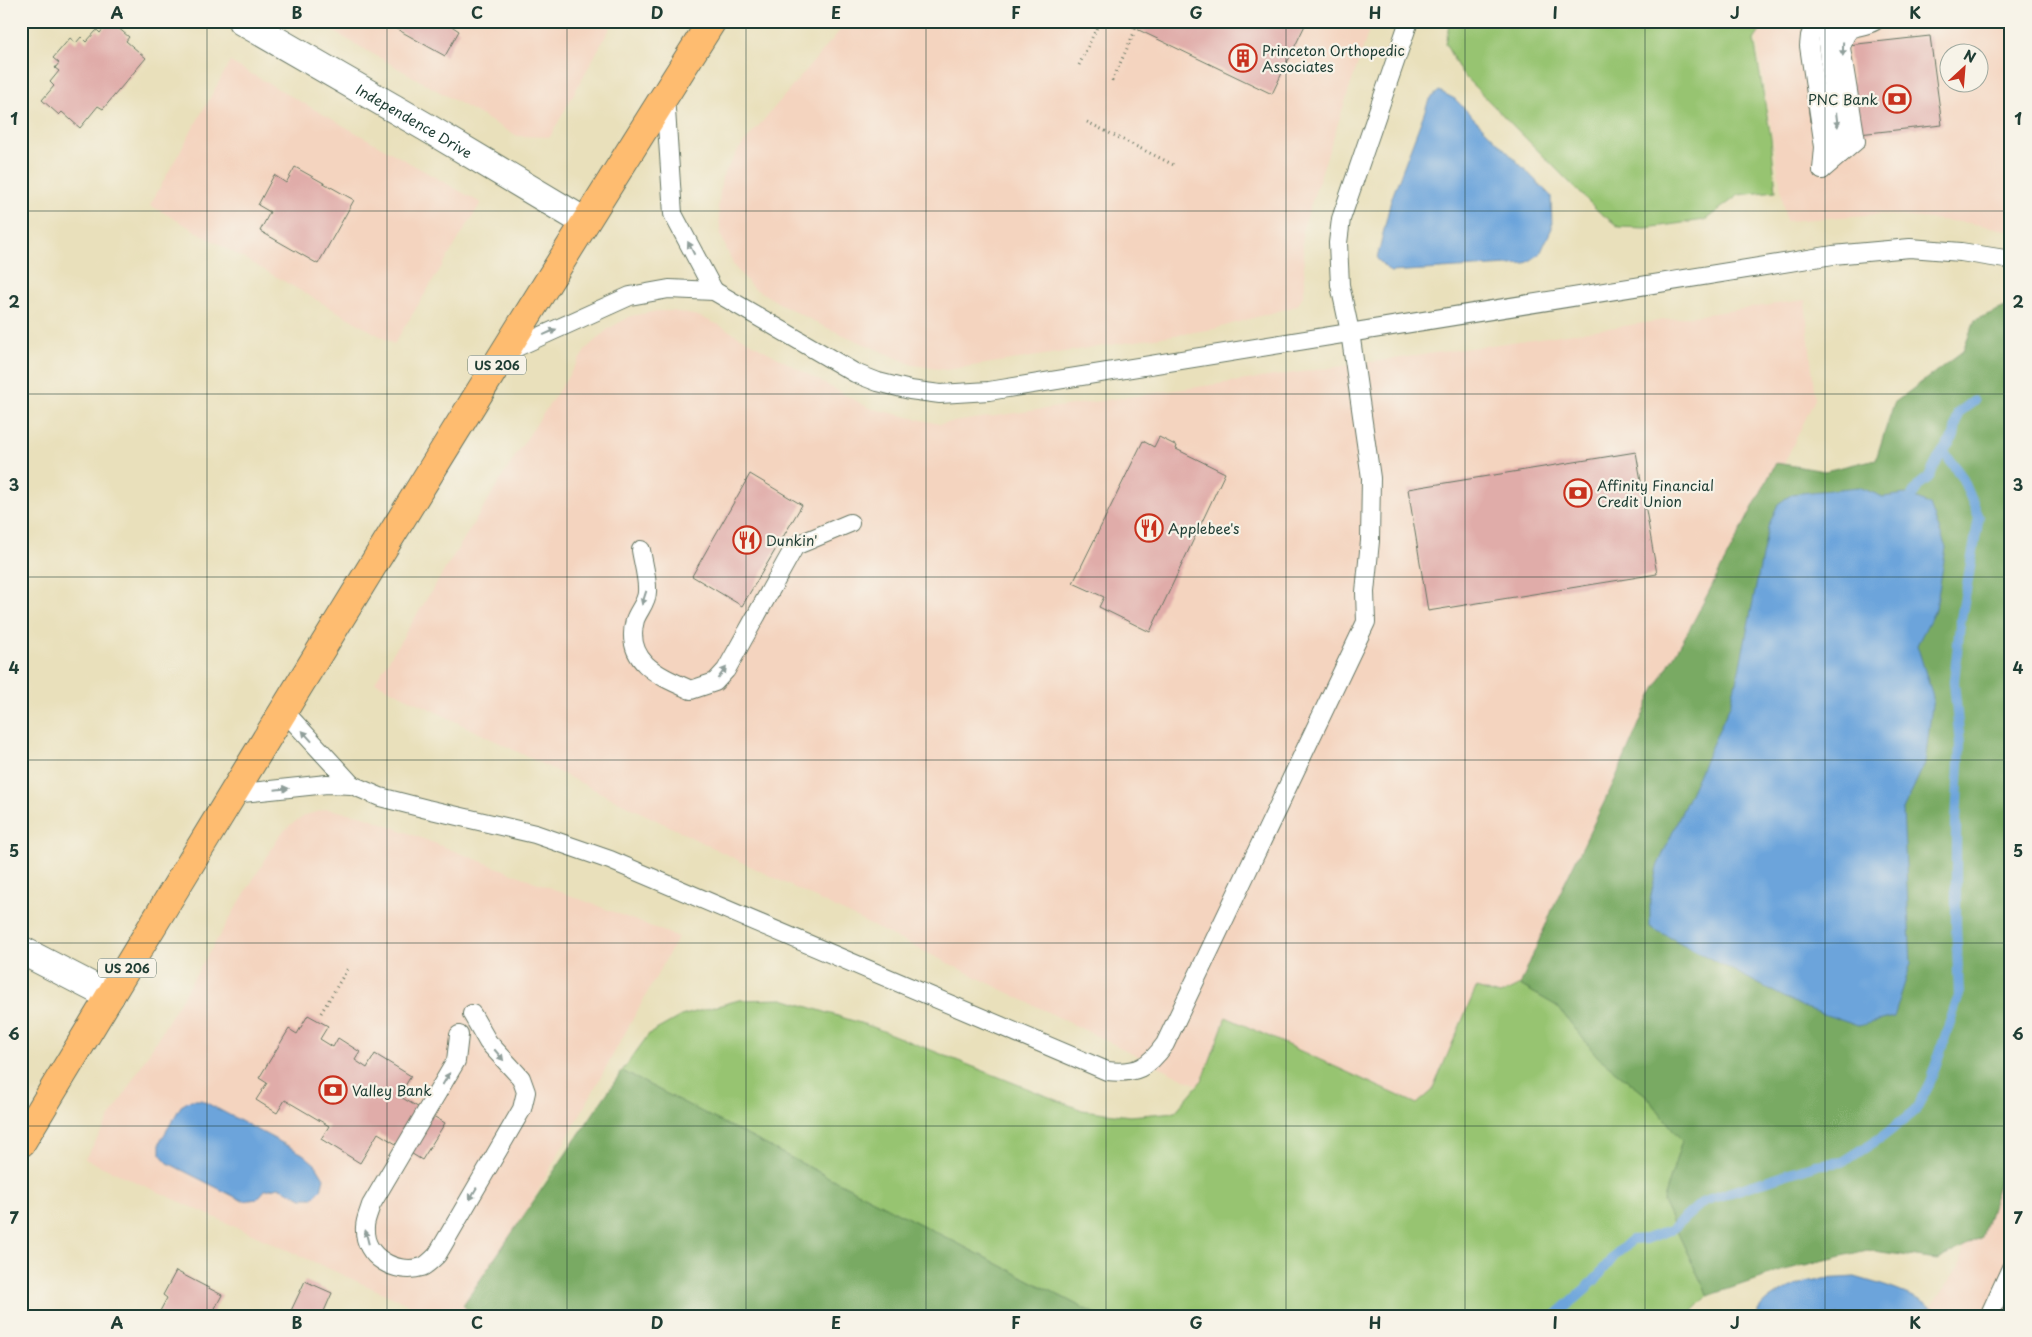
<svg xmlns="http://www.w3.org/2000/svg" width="2032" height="1337" viewBox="0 0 2032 1337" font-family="'Playpen Sans',sans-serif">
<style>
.built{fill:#f4d4bf;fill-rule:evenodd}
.green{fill:#97c471;stroke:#5b8052}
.forest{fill:#79aa63;stroke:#4c744c}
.water{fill:#6ca4db;stroke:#467088}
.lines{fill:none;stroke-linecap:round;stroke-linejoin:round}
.stream{stroke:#6ca4db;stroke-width:10}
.building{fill:#e0aca9}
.service-casing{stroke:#667663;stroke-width:20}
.minor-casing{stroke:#667663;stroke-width:30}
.tertiary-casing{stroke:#667663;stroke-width:30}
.trunk-casing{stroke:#667663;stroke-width:30}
.path{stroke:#667663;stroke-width:3;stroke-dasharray:1 4;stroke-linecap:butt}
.service{stroke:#fff;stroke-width:18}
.minor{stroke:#fff;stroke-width:28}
.tertiary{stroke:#fff;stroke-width:28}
.trunk{stroke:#febc70;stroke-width:28}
.oneway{fill:#8f9e9a}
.grid{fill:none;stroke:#1f3d34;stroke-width:1;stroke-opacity:0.55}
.labels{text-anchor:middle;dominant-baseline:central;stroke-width:4.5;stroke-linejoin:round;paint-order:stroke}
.shield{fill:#f7f3e8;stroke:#60746a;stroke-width:1}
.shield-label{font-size:12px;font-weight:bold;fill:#1f3d34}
.poi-label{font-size:14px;fill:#1f3d34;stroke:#f7f3e8;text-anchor:start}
.street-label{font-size:14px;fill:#1f3d34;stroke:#f7f3e8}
.neatline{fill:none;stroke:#1f3d34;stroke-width:2}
.grid-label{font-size:16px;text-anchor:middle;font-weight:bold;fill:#1f3d34}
</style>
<rect width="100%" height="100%" fill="#f7f3e8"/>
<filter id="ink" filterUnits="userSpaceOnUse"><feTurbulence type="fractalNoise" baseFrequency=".02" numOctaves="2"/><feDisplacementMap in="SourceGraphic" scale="10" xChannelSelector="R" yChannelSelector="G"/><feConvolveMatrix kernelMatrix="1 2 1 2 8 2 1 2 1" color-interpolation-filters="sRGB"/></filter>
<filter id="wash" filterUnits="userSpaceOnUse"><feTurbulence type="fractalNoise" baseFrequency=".0096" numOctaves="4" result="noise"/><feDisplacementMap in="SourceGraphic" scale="20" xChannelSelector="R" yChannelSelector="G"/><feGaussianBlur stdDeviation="1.12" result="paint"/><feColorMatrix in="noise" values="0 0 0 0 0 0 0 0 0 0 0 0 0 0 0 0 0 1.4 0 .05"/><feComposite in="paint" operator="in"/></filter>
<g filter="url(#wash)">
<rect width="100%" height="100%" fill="#e9e0bb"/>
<g class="built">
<polygon points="315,21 614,21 550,137 517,136"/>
<polygon points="848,21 1372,21 1302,231 1305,286 1303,296 1296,306 1214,329 946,370 913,365 825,327 779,303 752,287 734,266 721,236 718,207 722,177 739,149"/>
<path d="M 1754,21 L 2011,21 L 2011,231 L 1970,223 L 1880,214 L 1786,221 ZM 1950,52 L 1980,52 L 1980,82 L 1950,82 Z"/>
<polygon points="230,62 481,203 394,344 150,205"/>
<polygon points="1805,300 1815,399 1431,1200 375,682 521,447 587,348 608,329 631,316 657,311 673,311 698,316 717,324 869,408 939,424"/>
<polygon points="327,809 364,816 678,937 469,1316 434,1316 85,1159 280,835 290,825 306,815"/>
<polygon points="2011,974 2011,1316 1924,1316 1960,1266"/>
</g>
<g class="green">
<polygon points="1450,21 1767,21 1754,40 1771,138 1776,191 1739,195 1705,220 1646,228 1619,227 1598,211 1461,73 1445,43"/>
<polygon points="1520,985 1557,1006 1598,1057 1647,1096 1682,1141 1663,1202 1708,1296 1688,1316 1099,1316 622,1071 649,1034 681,1016 739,1000 783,999 873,1027 1082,1110 1130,1116 1175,1112 1203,1079 1226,1017 1417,1104 1432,1091 1476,988 1500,995"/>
</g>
<g class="forest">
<polygon points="2010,305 2011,1142 1982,1237 1937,1260 1867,1250 1784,1270 1708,1296 1663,1202 1682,1141 1647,1096 1598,1057 1557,1006 1520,985 1555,903 1614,782 1652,694 1690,628 1776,463 1825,471 1876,459 1894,403 1963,351 1975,320"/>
<polygon points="622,1071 1099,1316 473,1316 463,1305"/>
</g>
<g class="water">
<polygon points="1439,91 1455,99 1551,196 1552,228 1540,254 1525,264 1390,272 1377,259 1391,200 1429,100"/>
<polygon points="1859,487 1883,497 1906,494 1930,505 1946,548 1936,608 1917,645 1933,697 1925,763 1903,810 1911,963 1894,1017 1858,1026 1803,1007 1650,927 1650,900 1657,867 1730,705 1740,666 1768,527 1778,504 1792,494"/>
<polygon points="191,1100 201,1100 303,1154 316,1165 324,1178 321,1190 313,1198 302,1198 279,1187 265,1190 257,1199 243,1201 168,1163 160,1154 160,1142 181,1106"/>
<path d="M 1855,1277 C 1883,1285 1910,1293 1935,1309 L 1936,1316 L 1756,1316 C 1761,1297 1797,1283 1815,1280 C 1828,1278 1842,1278 1855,1277 Z"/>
</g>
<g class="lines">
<g class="stream">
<polyline points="1910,499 1919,485 1929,477 1939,457 1954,436 1958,413 1974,401"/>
<polyline points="1555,1316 1594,1281 1615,1255 1632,1240 1646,1239 1671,1230 1704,1201 1815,1165 1843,1162 1882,1137 1915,1111 1930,1082 1959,995 1956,924 1956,823 1960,744 1954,682 1960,625 1979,517 1962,477 1943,451"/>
</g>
</g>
<g id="blocks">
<g class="building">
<polygon points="110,21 129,37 126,41 146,58 103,109 98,106 80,128 62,112 59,115 42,100 54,86 50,82 59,71 55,68 59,63 53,58 70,38 76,43 81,37 86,42 97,30 100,33"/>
<polygon points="399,21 452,21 450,25 459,31 445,56 395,28"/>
<polygon points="1120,21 1307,21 1272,94"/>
<polygon points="1930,36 1942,125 1859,134 1857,116 1810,122 1806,88 1853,83 1848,45"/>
<polygon points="295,167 354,200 318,264 260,231 270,212 258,205 274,175 286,183"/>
<polygon points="1159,437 1177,446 1176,449 1225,473 1150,632 1099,607 1104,597 1073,583 1143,441 1154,447"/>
<polygon points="1636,452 1657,574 1428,611 1408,489"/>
<polygon points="750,474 802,505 742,606 692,576"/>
<polygon points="308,1015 328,1026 320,1039 333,1047 338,1038 360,1052 355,1060 367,1068 375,1054 411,1076 399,1096 445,1123 422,1160 378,1133 360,1163 321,1139 329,1126 285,1100 277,1113 256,1100 267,1083 259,1078 289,1029 297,1034"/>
<polygon points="176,1271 222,1295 211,1316 165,1316 159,1313 167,1298 163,1295"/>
<polygon points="305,1281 332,1293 322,1316 289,1315"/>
</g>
</g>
</g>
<g filter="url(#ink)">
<use href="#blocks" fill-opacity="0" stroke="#667663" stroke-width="1"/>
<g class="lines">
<g class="service-casing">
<g id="service">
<polyline points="1816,21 1810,36 1809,46 1824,147 1822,170"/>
<polyline points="665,95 673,214 714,291"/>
<polyline points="1829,159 1840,144 1827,43 1829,31 1835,21"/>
<path d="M 1822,170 L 1856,141 L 1841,48 C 1848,20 1857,31 1875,21"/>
<polyline points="506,352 630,296 669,289 714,291 855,373 878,382 910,390 940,394 989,391 1833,255 1910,248 1961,252 2011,260"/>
<path d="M 641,550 C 643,563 648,579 647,592 C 647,602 638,611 635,620 C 624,662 659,676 691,690 L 715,682 L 726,670 L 795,546 L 850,523"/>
<polyline points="284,711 352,785"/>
<path d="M 233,794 L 327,784 L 352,785 L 380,797 L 427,809 L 535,834 L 610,860 L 1107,1071 C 1136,1074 1148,1068 1165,1044 L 1366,622 L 1365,592 L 1370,541 L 1371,478 L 1350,332 L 1340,285 L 1338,243 L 1341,219 L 1409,21"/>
<path d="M 459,1035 L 456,1061 L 371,1205 C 369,1212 365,1220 365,1227 C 363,1257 396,1275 422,1267 C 427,1265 433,1259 437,1255 L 522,1109 L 526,1092 L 521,1078 L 488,1042 L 472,1014"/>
<polyline points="1989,1316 2011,1268"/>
</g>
</g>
<g class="minor-casing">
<g id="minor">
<path id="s1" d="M 242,21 L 426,127 L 585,222"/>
</g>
</g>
<g class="tertiary-casing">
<polyline id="tertiary" points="21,950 110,996"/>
</g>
<g class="trunk-casing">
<path id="trunk" d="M 21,1143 C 248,767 477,392 712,21"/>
</g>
<g class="path">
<polyline points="1079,65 1100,21"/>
<polyline points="1112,81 1134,33"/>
<polyline points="1087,122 1176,166"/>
<polyline points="321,1013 348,968"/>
</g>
<use href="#service" class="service"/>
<use href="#minor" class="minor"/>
<use href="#tertiary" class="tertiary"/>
<use href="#trunk" class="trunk"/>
</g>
<defs><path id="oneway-solid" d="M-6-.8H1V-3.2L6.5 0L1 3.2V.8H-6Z" transform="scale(1.25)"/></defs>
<g class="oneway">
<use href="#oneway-solid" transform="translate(1843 49) rotate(91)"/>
<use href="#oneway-solid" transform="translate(1837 120) rotate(83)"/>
<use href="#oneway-solid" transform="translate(691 248) rotate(-117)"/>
<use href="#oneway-solid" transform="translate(550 332) rotate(-24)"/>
<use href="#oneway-solid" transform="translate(644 598) rotate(108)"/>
<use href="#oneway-solid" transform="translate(722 673) rotate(-53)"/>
<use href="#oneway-solid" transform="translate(307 736) rotate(-132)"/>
<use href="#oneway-solid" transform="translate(282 789) rotate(-6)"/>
<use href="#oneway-solid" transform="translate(499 1055) rotate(50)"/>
<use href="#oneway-solid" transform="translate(446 1079) rotate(-59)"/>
<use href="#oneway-solid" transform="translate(473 1194) rotate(120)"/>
<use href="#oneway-solid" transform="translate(367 1237) rotate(-104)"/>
</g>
</g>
<path class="grid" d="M 207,21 L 207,1316M 387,21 L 387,1316M 567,21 L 567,1316M 746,21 L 746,1316M 926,21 L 926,1316M 1106,21 L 1106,1316M 1286,21 L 1286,1316M 1465,21 L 1465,1316M 1645,21 L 1645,1316M 1825,21 L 1825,1316M 21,211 L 2011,211M 21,394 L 2011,394M 21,577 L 2011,577M 21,760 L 2011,760M 21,943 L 2011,943M 21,1126 L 2011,1126"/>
<defs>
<g id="building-ring" transform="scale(1.4375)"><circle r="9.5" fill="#f7f3e8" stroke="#c8321e" stroke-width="1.5"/><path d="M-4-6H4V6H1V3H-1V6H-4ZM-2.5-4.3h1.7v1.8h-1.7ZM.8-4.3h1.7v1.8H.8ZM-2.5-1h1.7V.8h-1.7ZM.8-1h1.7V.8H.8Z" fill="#c8321e"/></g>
<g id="bank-ring" transform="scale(1.4375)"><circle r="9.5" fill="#f7f3e8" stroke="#c8321e" stroke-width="1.5"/><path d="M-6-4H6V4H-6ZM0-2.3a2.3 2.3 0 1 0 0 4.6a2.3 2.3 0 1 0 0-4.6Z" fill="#c8321e"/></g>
<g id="restaurant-ring" transform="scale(1.4375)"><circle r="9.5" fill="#f7f3e8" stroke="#c8321e" stroke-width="1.5"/><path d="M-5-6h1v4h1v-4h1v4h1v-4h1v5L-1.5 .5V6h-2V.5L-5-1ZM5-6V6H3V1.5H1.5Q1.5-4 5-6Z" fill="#c8321e"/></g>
</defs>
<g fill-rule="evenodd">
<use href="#building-ring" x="1243" y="58"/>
<use href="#bank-ring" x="1897" y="99"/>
<use href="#bank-ring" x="1578" y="493"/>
<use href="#restaurant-ring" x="1149" y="528"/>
<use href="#restaurant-ring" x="747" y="540"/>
<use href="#bank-ring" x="333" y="1090"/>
</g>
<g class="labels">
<g class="shield">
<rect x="468" y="355.5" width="58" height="19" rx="4"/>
<rect x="98" y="958.5" width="58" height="19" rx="4"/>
</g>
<g class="shield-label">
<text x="497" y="365">US 206</text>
<text x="127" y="968">US 206</text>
</g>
<g class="poi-label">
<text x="1262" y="50">Princeton Orthopedic<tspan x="1262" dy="16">Associates</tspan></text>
<text x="1878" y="99" text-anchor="end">PNC Bank</text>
<text x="1597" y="485">Affinity Financial<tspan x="1597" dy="16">Credit Union</tspan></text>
<text x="1168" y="528">Applebee's</text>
<text x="766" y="540">Dunkin'</text>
<text x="352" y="1090">Valley Bank</text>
</g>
<g class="street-label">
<text stroke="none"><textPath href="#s1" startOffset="199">Independence Drive</textPath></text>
</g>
</g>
<rect width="2032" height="1337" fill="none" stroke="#f7f3e8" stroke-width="55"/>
<g transform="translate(1964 68) rotate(26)"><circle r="24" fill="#f7f3e8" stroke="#a1aaa0"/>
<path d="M0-4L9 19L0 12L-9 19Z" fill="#c8321e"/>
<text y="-8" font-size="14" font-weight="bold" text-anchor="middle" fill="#1f3d34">N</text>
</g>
<rect x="28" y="28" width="1976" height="1282" class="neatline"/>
<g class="grid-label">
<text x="117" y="19">A</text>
<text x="297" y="19">B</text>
<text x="477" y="19">C</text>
<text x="657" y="19">D</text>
<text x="836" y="19">E</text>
<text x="1016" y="19">F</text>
<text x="1196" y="19">G</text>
<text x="1375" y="19">H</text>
<text x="1555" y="19">I</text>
<text x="1735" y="19">J</text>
<text x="1915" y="19">K</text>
<text x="14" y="125">1</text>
<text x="2018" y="125">1</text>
<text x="14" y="308">2</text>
<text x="2018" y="308">2</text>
<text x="14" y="491">3</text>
<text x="2018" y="491">3</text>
<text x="14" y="674">4</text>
<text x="2018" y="674">4</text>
<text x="14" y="857">5</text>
<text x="2018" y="857">5</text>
<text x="14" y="1040">6</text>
<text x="2018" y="1040">6</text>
<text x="14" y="1224">7</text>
<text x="2018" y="1224">7</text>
<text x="117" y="1329">A</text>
<text x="297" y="1329">B</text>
<text x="477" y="1329">C</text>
<text x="657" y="1329">D</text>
<text x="836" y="1329">E</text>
<text x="1016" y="1329">F</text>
<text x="1196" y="1329">G</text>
<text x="1375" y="1329">H</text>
<text x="1555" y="1329">I</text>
<text x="1735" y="1329">J</text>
<text x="1915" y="1329">K</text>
</g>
</svg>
